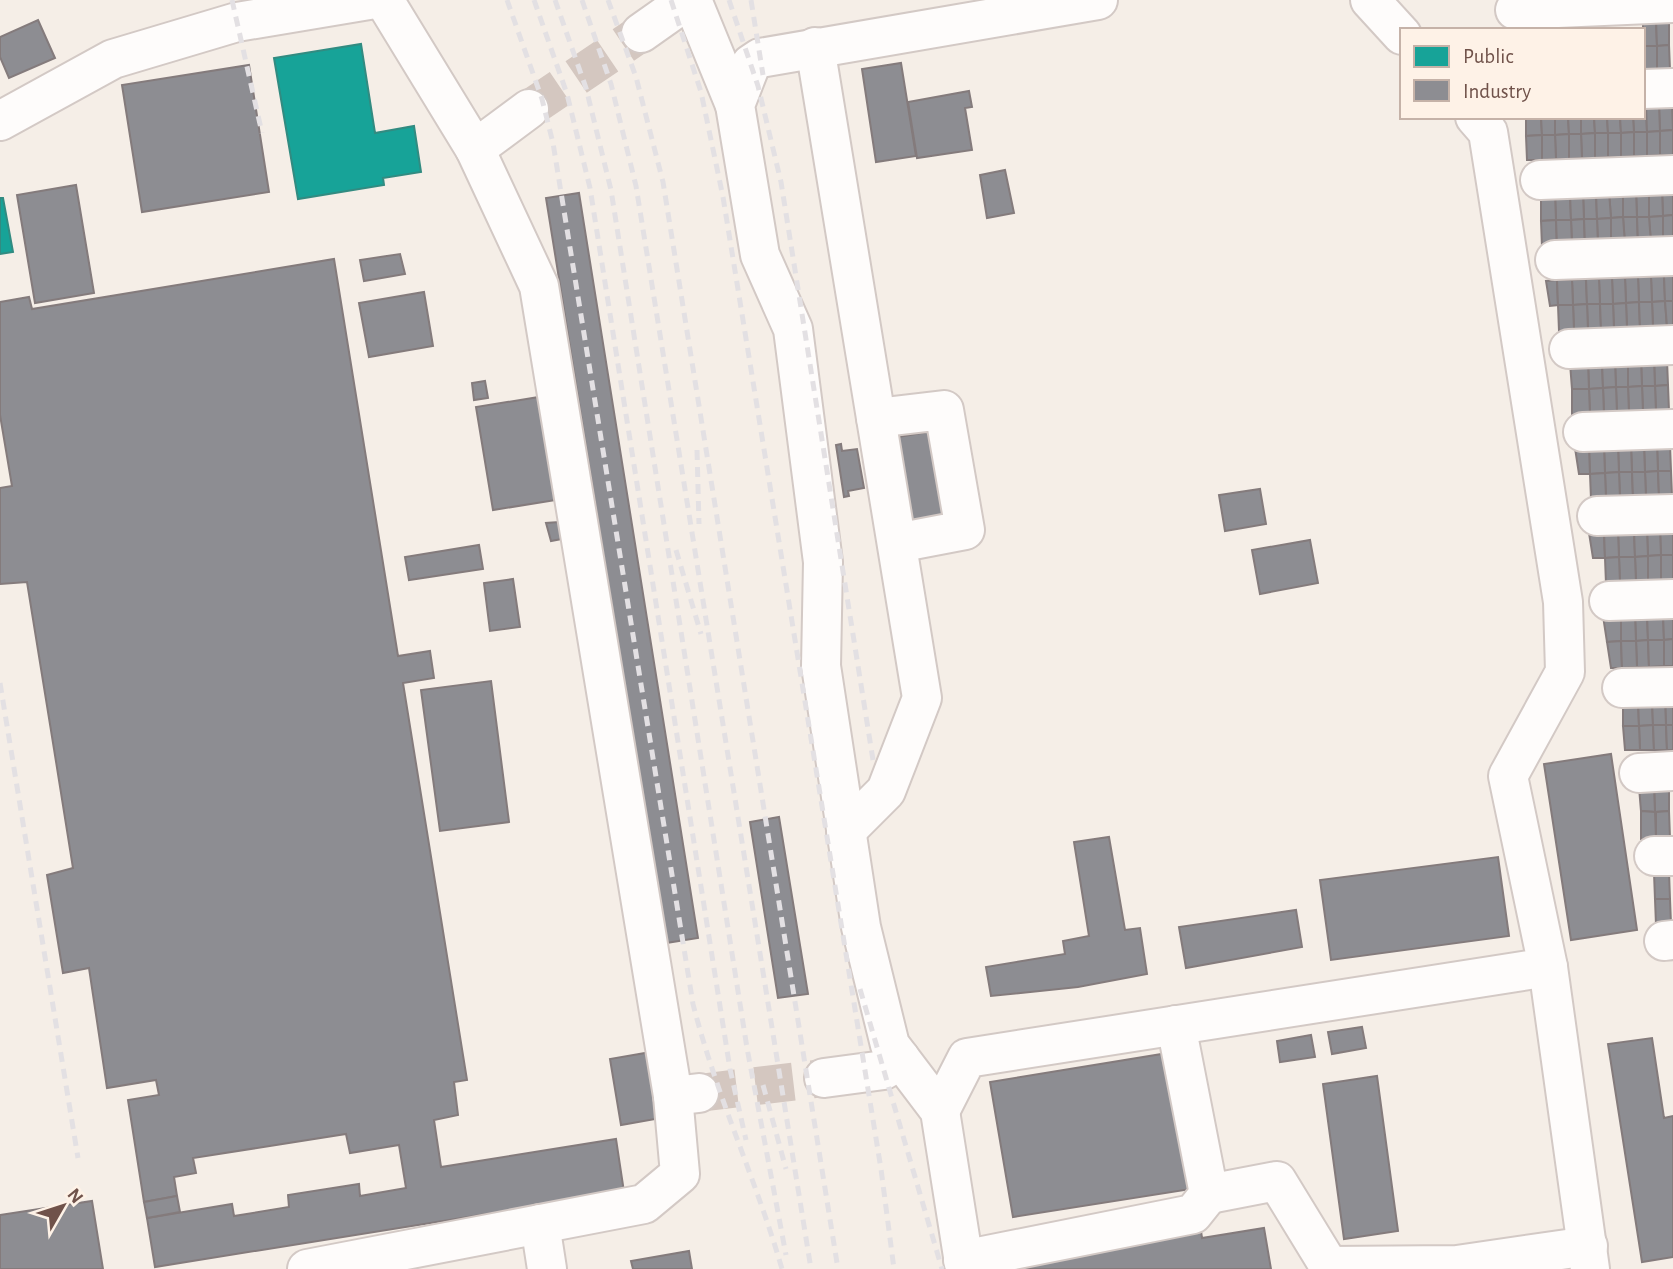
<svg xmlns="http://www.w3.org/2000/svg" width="1673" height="1269" viewBox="0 0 1673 1269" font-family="'Alegreya Sans',sans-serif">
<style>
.public{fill:#17a398;stroke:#328b81;stroke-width:2}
.industry{fill:#8d8d92;stroke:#847b7c;stroke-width:2}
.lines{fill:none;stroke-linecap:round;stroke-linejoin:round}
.minor-tunnel{stroke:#d4c7c0;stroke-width:38;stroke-dasharray:38 19;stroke-linecap:butt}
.minor-casing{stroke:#d3c9c5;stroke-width:42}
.minor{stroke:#fefcfb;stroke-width:38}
.rail{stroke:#e3e0e3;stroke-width:5;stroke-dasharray:10 7;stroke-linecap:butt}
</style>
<rect width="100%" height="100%" fill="#f5eee7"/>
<g class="public">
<polygon points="361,44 375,133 414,126 421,172 383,178 384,185 298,199 274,58"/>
<polygon points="0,198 3,198 13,252 0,254"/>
</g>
<g class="industry">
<polygon points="38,20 55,58 9,78 0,57 0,37"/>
<polygon points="1656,20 1657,46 1643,46 1643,21"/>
<polygon points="1656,20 1669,20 1669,45 1657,46"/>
<polygon points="1669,45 1670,70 1657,71 1657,46"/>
<polygon points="1643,46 1657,46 1657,71 1644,72"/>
<polygon points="901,63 916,156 876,162 862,69"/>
<polygon points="249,65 269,192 142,212 122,85"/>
<polygon points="969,91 972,107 965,108 972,150 917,158 908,102"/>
<polygon points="1672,104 1673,130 1660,131 1659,105"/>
<polygon points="1643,105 1646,105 1647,132 1634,132 1633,117 1643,117"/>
<polygon points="1646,105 1659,105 1660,131 1647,132"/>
<polygon points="1526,117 1541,117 1542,135 1526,136"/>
<polygon points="1541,117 1555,117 1555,135 1542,135"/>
<polygon points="1555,117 1568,117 1569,134 1555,135"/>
<polygon points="1568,117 1581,117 1581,134 1569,134"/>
<polygon points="1581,117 1594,117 1595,133 1581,134"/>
<polygon points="1594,117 1607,117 1608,133 1595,133"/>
<polygon points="1607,117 1620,117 1621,133 1608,133"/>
<polygon points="1620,117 1633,117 1634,132 1621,133"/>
<polygon points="1673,130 1673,155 1660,155 1660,131"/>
<polygon points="1660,131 1660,155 1647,156 1647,132"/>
<polygon points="1634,132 1634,156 1621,157 1621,133"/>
<rect x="1634" y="132" width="13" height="24"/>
<polygon points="1595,133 1595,158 1582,158 1581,134"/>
<polygon points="1595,133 1608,133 1608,157 1595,158"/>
<rect x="1608" y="133" width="13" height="24"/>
<polygon points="1569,134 1569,159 1556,159 1555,135"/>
<polygon points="1569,134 1581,134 1582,158 1569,159"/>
<polygon points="1542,135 1542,160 1527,160 1526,136"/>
<polygon points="1542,135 1555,135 1556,159 1542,160"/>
<polygon points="1005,170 1014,213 987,218 980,175"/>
<polygon points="76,185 94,293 35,303 17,195"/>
<polygon points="1673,189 1673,215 1663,216 1662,190"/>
<polygon points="1649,190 1662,190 1663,216 1649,217"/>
<polygon points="1649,190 1649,217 1637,217 1636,191"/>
<polygon points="1623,191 1636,191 1637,217 1623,217"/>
<polygon points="1623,191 1623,217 1611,218 1609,192"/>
<polygon points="1596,192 1597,219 1584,219 1583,193"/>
<polygon points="1596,192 1609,192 1611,218 1597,219"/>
<polygon points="579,193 698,938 666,943 546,198"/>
<polygon points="1570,193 1571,220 1556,220 1555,194"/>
<polygon points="1570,193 1583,193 1584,219 1571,220"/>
<polygon points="1541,194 1555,194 1556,220 1541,221"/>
<polygon points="1673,215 1673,242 1663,242 1663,216"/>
<polygon points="1663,216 1663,242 1651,243 1649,217"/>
<polygon points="1623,217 1637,217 1638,243 1625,244"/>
<polygon points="1623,217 1625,244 1611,244 1611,218"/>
<polygon points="1637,217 1649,217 1651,243 1638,243"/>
<polygon points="1611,218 1611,244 1598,245 1597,219"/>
<polygon points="1584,219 1585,245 1572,245 1571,220"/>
<polygon points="1584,219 1597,219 1598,245 1585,245"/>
<polygon points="1556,220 1557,246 1542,247 1541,221"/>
<polygon points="1556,220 1571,220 1572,245 1557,246"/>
<polygon points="400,254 405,274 364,281 360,260"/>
<polygon points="334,259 398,656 430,651 434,678 403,683 467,1080 454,1082 458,1115 434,1120 441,1167 616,1139 624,1192 155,1267 147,1218 232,1204 234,1216 289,1207 288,1195 359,1184 360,1196 406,1188 399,1145 350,1153 346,1134 193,1158 196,1173 174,1177 177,1196 144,1202 128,1100 159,1095 156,1080 107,1088 89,968 63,973 47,875 73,868 54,749 27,582 0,584 0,488 12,486 0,415 0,302 29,297 32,309"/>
<polygon points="1664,276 1665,301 1652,302 1651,277"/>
<polygon points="1664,276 1673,276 1673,301 1665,301"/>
<polygon points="1638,277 1651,277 1652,302 1639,302"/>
<polygon points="1638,277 1639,302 1626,303 1625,278"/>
<polygon points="1612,278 1625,278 1626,303 1613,304"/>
<polygon points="1612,278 1613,304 1600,304 1599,279"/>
<polygon points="1586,279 1587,304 1573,305 1572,280"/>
<polygon points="1586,279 1599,279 1600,304 1587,304"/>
<polygon points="1557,280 1558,305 1550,306 1546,281"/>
<polygon points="1557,280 1572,280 1573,305 1558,305"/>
<polygon points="424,292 433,346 369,357 359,303"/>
<polygon points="1665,301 1667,327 1653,327 1652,302"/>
<polygon points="1665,301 1673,301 1673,327 1667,327"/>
<polygon points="1639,302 1640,328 1627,328 1626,303"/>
<polygon points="1639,302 1652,302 1653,327 1640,328"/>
<polygon points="1626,303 1627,328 1614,329 1613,304"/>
<polygon points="1587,304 1600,304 1601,329 1588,330"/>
<polygon points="1587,304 1588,330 1574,330 1573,305"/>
<polygon points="1600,304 1613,304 1614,329 1601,329"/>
<polygon points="1558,305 1573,305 1574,330 1559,331"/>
<polygon points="1654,360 1667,360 1668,385 1655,386"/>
<polygon points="1654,360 1655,386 1642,386 1641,361"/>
<polygon points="1628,361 1641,361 1642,386 1628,387"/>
<polygon points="1628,361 1628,387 1616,387 1615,362"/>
<polygon points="1602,362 1603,388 1589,389 1588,363"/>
<polygon points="1602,362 1615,362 1616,387 1603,388"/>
<polygon points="1570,363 1588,363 1589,389 1572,389"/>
<polygon points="485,381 488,398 474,400 472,383"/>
<polygon points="1668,385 1669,411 1656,412 1655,386"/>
<polygon points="1642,386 1655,386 1656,412 1643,412"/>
<polygon points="1642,386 1643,412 1629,413 1628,387"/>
<polygon points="1616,387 1628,387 1629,413 1617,413"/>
<polygon points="1616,387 1617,413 1604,414 1603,388"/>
<polygon points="1603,388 1604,414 1590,414 1589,389"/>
<polygon points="1572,389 1589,389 1590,414 1572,415"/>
<polygon points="539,397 556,500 493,510 476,407"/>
<polygon points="939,430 954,521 912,528 898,437"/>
<polygon points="841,444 842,451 857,449 864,488 848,491 849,496 844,497 836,445"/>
<polygon points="1657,445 1670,445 1671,471 1658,471"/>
<polygon points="1657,445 1658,471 1645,472 1644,446"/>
<polygon points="1631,446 1644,446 1645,472 1632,472"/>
<polygon points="1631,446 1632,472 1619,472 1618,447"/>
<polygon points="1604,447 1618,447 1619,472 1605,473"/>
<polygon points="1604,447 1605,473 1590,474 1589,448"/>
<polygon points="1575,448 1589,448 1590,474 1579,474"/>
<polygon points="1658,471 1659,496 1646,497 1645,472"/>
<polygon points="1658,471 1671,471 1672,496 1659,496"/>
<polygon points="1619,472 1632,472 1633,497 1620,498"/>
<polygon points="1619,472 1620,498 1606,498 1605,473"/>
<polygon points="1632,472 1645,472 1646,497 1633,497"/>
<polygon points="1605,473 1606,498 1591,499 1590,474"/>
<polygon points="1260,489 1266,524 1225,531 1219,495"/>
<polygon points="559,522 562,539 551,541 546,523"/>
<polygon points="1660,530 1673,530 1673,555 1661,555"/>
<polygon points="1660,530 1661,555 1648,556 1647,531"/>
<polygon points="1634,531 1635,557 1619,557 1618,532"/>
<polygon points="1634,531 1647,531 1648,556 1635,557"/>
<polygon points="1604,532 1605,558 1593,558 1589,533"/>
<polygon points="1604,532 1618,532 1619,557 1605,558"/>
<polygon points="1310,540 1318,583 1260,594 1252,550"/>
<polygon points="479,545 483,569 409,580 405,557"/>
<rect x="1661" y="555" width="12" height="26"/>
<polygon points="1661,555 1661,581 1648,582 1648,556"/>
<polygon points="1648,556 1648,582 1636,582 1635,557"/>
<polygon points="1619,557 1635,557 1636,582 1620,583"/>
<polygon points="1619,557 1620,583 1606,584 1605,558"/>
<polygon points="513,579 520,627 490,631 484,583"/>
<polygon points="1647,614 1648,640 1636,641 1635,615"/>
<polygon points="1647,614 1663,614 1664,640 1648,640"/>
<polygon points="1663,614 1673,614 1673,639 1664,640"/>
<polygon points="1621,615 1635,615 1636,641 1621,641"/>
<polygon points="1621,615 1621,641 1607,642 1603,616"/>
<polygon points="1673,639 1673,666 1664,666 1664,640"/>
<polygon points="1648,640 1649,667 1637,667 1636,641"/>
<polygon points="1648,640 1664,640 1664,666 1649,667"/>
<polygon points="1621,641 1622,668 1611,668 1607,642"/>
<polygon points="1621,641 1636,641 1637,667 1622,668"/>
<polygon points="491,681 509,822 440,831 421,690"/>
<polygon points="1673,699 1673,725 1666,725 1665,700"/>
<polygon points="1638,700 1639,726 1623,726 1623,701"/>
<polygon points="1638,700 1652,700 1653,725 1639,726"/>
<polygon points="1652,700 1665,700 1666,725 1653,725"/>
<polygon points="1653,725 1654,750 1640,750 1639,726"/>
<polygon points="1653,725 1666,725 1667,750 1654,750"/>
<polygon points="1666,725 1673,725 1673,750 1667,750"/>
<polygon points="1623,726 1639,726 1640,750 1625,750"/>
<polygon points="1611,754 1637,930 1571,940 1544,764"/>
<polygon points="1669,786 1669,811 1655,812 1654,787"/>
<polygon points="1639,787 1654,787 1655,812 1641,811"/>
<polygon points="1641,811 1655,812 1656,838 1641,839"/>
<polygon points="1669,811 1670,838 1656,838 1656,812"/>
<polygon points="779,817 808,994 778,998 750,822"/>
<polygon points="1109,837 1125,930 1140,928 1147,974 1078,987 991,996 986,967 1065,954 1063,941 1089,936 1074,842"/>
<polygon points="1498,857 1509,936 1331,960 1320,880"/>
<polygon points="1669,872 1670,899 1655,899 1654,873"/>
<polygon points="1655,899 1670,899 1671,924 1656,925"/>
<polygon points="1296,910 1302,947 1186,968 1179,927"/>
<polygon points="1362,1027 1366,1048 1332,1054 1328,1032"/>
<polygon points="1311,1035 1315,1057 1280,1062 1277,1041"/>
<polygon points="1652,1038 1664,1118 1673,1116 1673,1257 1642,1262 1608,1044"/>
<polygon points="651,1052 661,1118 621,1125 610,1059"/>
<polygon points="1168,1053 1191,1189 1013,1217 990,1082"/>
<polygon points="1377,1076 1398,1231 1344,1239 1323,1084"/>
<polygon points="177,1196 180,1212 147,1218 144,1202"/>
<polygon points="92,1201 103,1269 0,1269 0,1215"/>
<polygon points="1264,1228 1271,1269 1021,1269 1020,1261 1201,1231 1202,1238"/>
<polygon points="689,1251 692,1269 633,1269 631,1261"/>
</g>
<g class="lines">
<g class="minor-tunnel">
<polyline points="529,109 641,33"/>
<polyline points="699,1093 824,1078"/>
</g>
<g class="minor-casing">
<g id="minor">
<polyline points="384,0 475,149 529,109"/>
<polyline points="692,0 735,105"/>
<polyline points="1370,0 1402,35"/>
<polyline points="1515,10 1673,3"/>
<polyline points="641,33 675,9 692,3"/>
<polyline points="815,47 922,698 886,791 846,831"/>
<polyline points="1643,89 1673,88"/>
<polyline points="0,121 113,59 237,22 369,0"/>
<polyline points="475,149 539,286 673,1096 699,1093"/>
<polyline points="1540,180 1673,175"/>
<polyline points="1555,260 1673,256"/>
<polyline points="1569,349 1673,345"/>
<polyline points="876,418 944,410 965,530 897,543"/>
<polyline points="1583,432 1673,429"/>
<polyline points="1597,516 1673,514"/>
<polyline points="1609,601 1673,599"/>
<polyline points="1622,688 1673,687"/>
<polyline points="1639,773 1673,771"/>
<polyline points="1654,856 1673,856"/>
<polyline points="1664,941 1673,940"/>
<polyline points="1548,967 1590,1269"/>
<polyline points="824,1078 884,1070 900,1058"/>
<polyline points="940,1111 967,1058 1548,967 1508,776 1565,672 1563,602 1488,132 1475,117"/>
<polyline points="1209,1194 1277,1181 1329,1266 1457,1265 1588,1246"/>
<polyline points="540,1224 547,1269"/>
<polyline points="963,1260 1193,1214 1209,1194 1176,1025"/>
<polyline points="307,1269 644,1204 680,1174 673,1096"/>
<polyline points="965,1269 940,1111 890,1045 861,927 821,666 823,562 793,329 760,255 735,105 751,64 760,58 1098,0"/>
</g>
</g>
<use href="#minor" class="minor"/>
<g class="rail">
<polyline points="232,0 262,133"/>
<path d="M 507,0 L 542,99 L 553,143 L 693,1004 C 716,1095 756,1179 782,1269"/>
<polyline points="534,0 567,94 590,188 730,1069 746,1140"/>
<polyline points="555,0 586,88 611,190 747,1048 786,1255"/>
<polyline points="582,0 611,84 636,186 811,1269"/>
<polyline points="608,0 636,77 663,182 838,1269"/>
<polyline points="671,0 701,92 723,197 881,1169 894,1269"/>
<polyline points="729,0 758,86 781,182 873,760"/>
<polyline points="751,0 763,75"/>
<polyline points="697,450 699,524"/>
<polyline points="676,550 701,634"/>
<polyline points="0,683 78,1158"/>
<polyline points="860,989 942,1269"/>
<polyline points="763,1085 786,1169"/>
</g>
</g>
<rect x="1400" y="28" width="245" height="91" fill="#fef2e7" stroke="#c5b2a8" stroke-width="2"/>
<rect x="1414" y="46" width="35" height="21" fill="#17a398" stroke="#c5b2a8" stroke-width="2"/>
<text x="1463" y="63" font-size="21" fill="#70524a">Public</text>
<rect x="1414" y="80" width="35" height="21" fill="#8d8d92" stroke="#c5b2a8" stroke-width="2"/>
<text x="1463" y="98" font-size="21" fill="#70524a">Industry</text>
<g transform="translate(63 1206) rotate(51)" stroke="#fef2e7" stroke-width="5" paint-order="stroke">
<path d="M0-5L12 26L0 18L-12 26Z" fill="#70524a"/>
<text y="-10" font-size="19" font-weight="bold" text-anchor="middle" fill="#70524a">N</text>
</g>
</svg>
